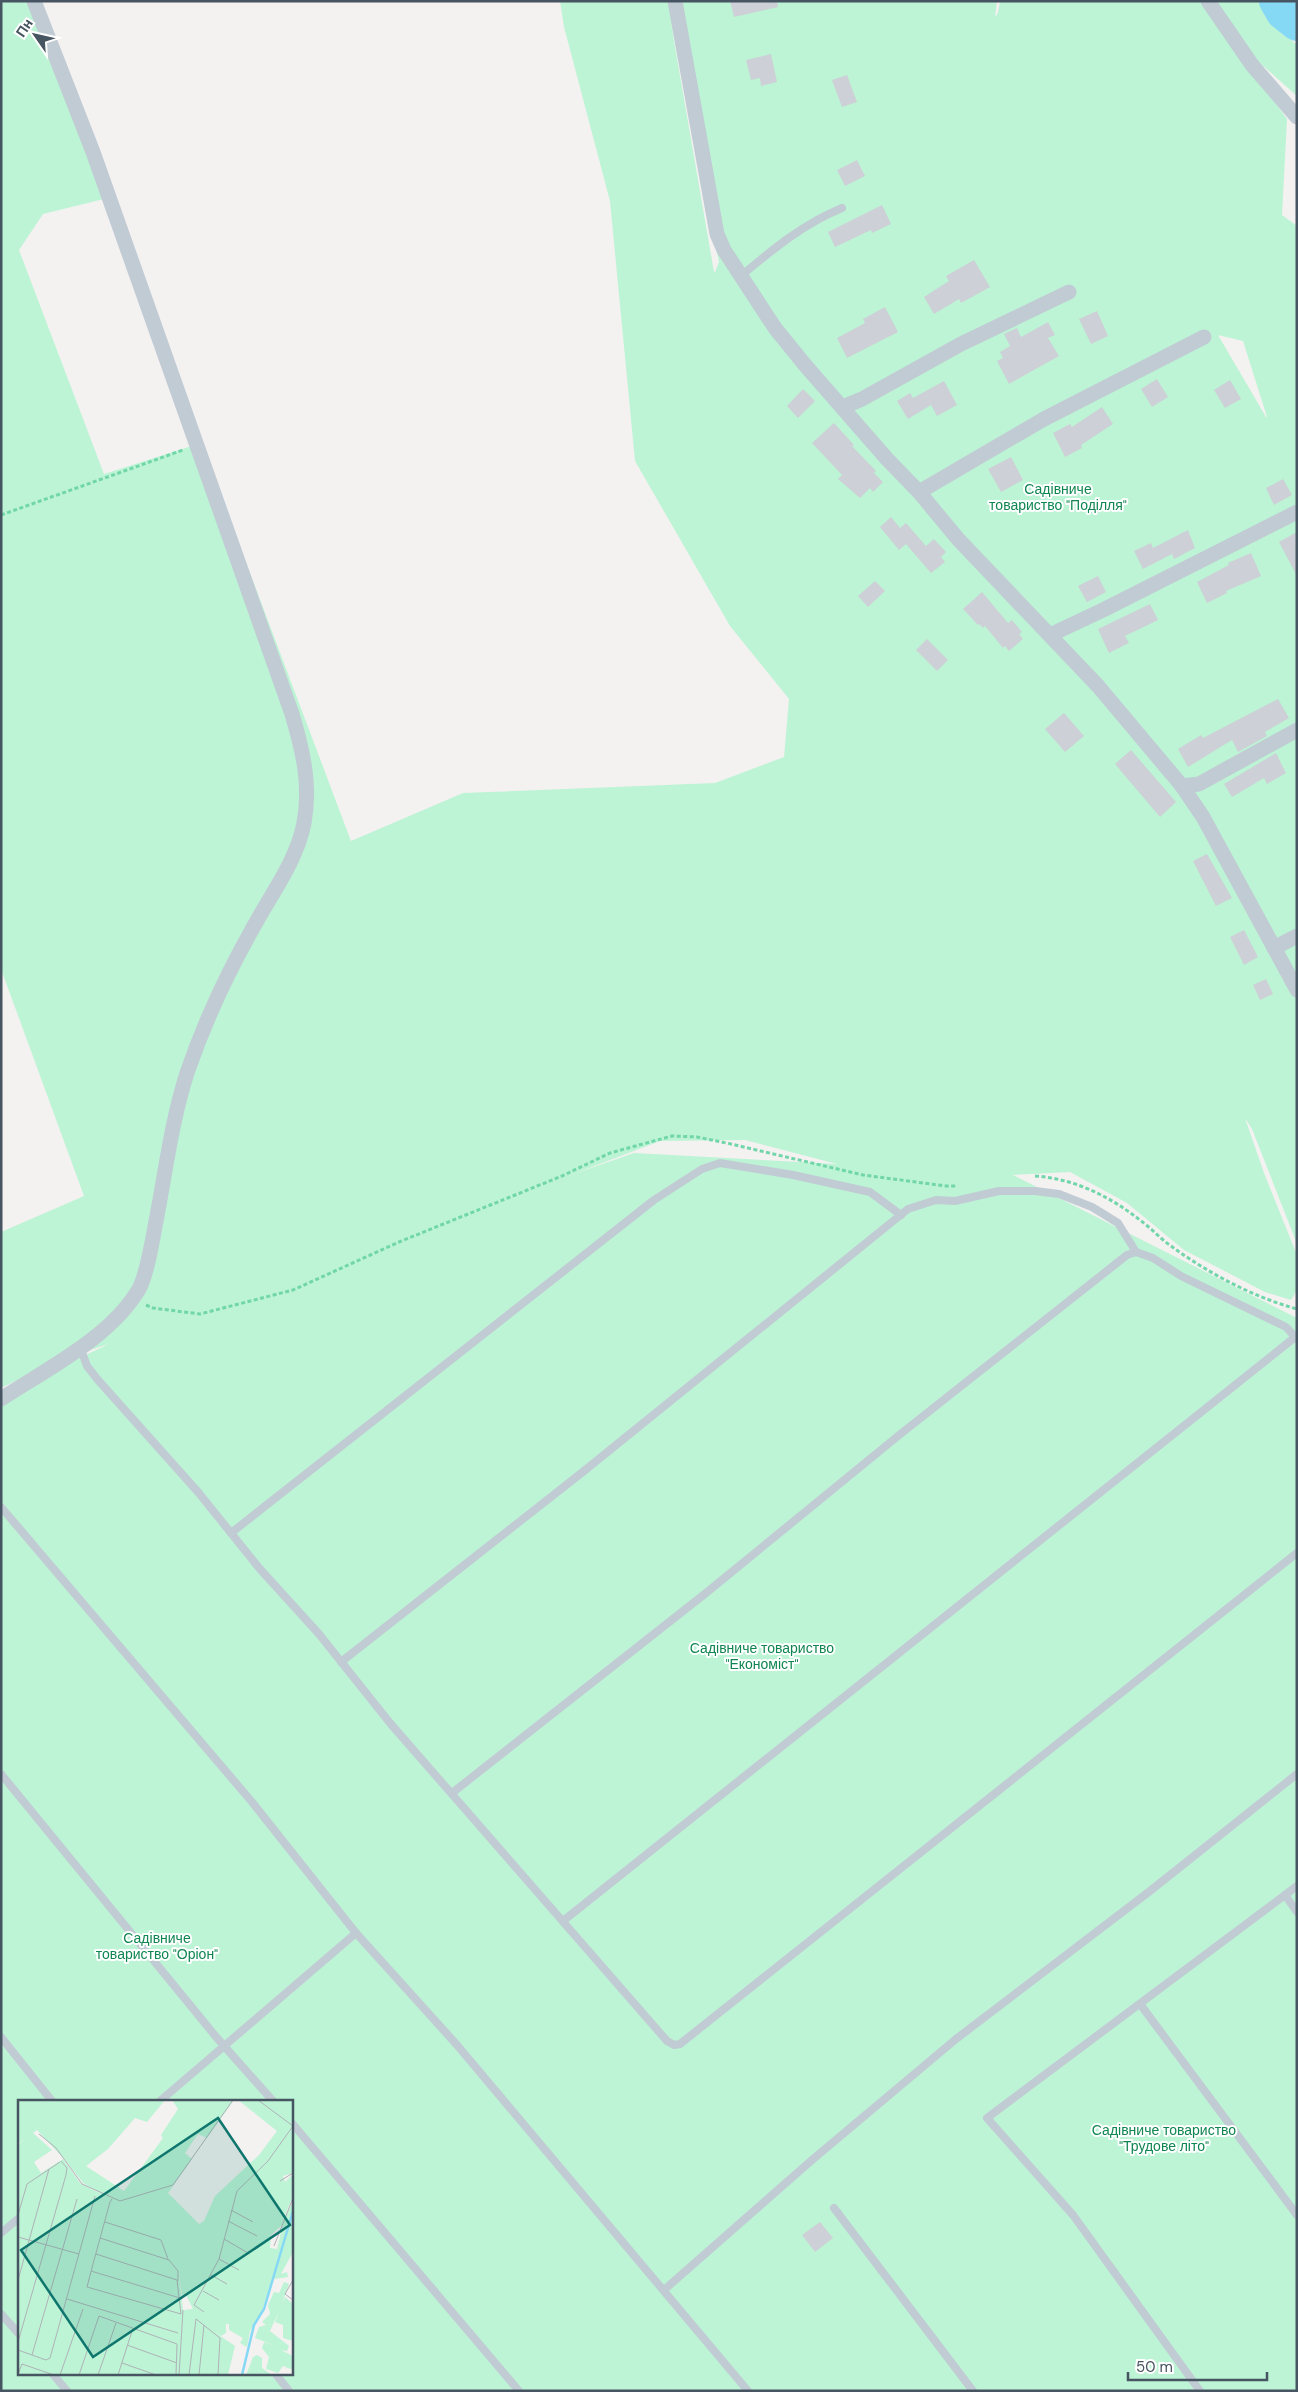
<svg xmlns="http://www.w3.org/2000/svg" width="1298" height="2392" viewBox="0 0 1298 2392" font-family="'DM Sans',sans-serif">
<style>
.green{fill:#bdf4d5;fill-rule:evenodd}
.lines{fill:none;stroke-linecap:round;stroke-linejoin:round}
.river{stroke:#86d9f5;stroke-width:34}
.building{fill:#cdd0d6}
.path{stroke:#71d6a9;stroke-width:3;stroke-dasharray:4 2.5;stroke-linecap:butt}
.lane{stroke:#c1cbd4;stroke-width:8}
.street{stroke:#c1cbd4;stroke-width:15}
.labels{text-anchor:middle;dominant-baseline:central;stroke-width:4;stroke-linejoin:round;paint-order:stroke}
.park-label{font-size:14px;fill:#0f8650;stroke:#fff}
.inset-river{fill:none;stroke:#86d9f5;stroke-width:2.5}
.inset-road{fill:none;stroke:#afb2b7;stroke-width:1}
.view{fill:#0f766e;fill-opacity:0.15;stroke:#0f766e;stroke-width:2.5}
.inset-edge{fill:none;stroke:#475461;stroke-width:2.5}
</style>
<rect width="100%" height="100%" fill="#f4f1f1"/>
<g class="green">
<path d="M 1,1 L 34,1 L 108,198 L 43,214 L 19,250 L 104,474 L 201,443 L 351,841 L 463,793 L 715,783 L 784,757 L 789,699 L 730,626 L 635,461 L 610,201 L 564,27 L 560,1 L 997,1 L 995,17 L 998,13 L 1000,1 L 1202,1 L 1287,119 L 1282,215 L 1297,226 L 1297,1244 L 1252,1129 L 1245,1118 L 1264,1173 L 1297,1255 L 1297,1290 L 1291,1300 L 1265,1292 L 1184,1250 L 1127,1203 L 1070,1172 L 1013,1175 L 1297,1318 L 1297,2391 L 1,2391 L 1,1399 L 30,1381 L 109,1344 L 56,1361 L 1,1388 L 1,1232 L 84,1196 L 1,969 ZM 670,18 L 719,262 L 715,272 L 714,272 ZM 1218,335 L 1243,341 L 1267,417 L 1266,417 ZM 745,1140 L 837,1164 L 634,1153 L 571,1175 L 660,1141 ZM 19,2101 L 291,2101 L 291,2373 L 19,2373 Z"/>
<polygon points="1214,1 1260,1 1273,24 1297,45 1297,96 1243,48"/>
<polygon points="1274,1 1297,1 1297,26"/>
</g>
<g class="lines">
<polyline class="river" points="1276,1 1283,13 1297,24"/>
</g>
<g class="building">
<polygon points="730,1 777,1 778,7 734,17"/>
<polygon points="771,54 777,82 761,86 760,78 751,80 746,60"/>
<polygon points="847,75 857,102 842,107 832,80"/>
<polygon points="857,160 865,176 845,186 837,170"/>
<polygon points="882,205 891,224 872,233 871,230 835,247 828,232"/>
<polygon points="974,260 990,287 961,303 959,299 934,314 924,297 949,281 946,276"/>
<polygon points="885,307 898,332 847,358 837,338 865,323 863,319"/>
<polygon points="1097,311 1108,336 1091,344 1079,319"/>
<polygon points="1048,322 1055,335 1048,338 1059,356 1009,384 997,361 1003,358 1000,352 1010,346 1004,334 1017,328 1021,337"/>
<polygon points="1157,379 1168,397 1152,407 1141,389"/>
<polygon points="1230,380 1241,399 1225,408 1214,390"/>
<polygon points="944,381 957,405 937,416 931,405 908,419 897,401 910,393 913,398"/>
<polygon points="803,389 815,401 798,418 787,406"/>
<polygon points="1102,407 1113,424 1081,445 1082,448 1065,457 1053,433 1070,424 1072,427"/>
<polygon points="834,423 854,445 852,446 876,471 874,473 883,482 873,492 870,488 860,498 838,479 842,475 812,443"/>
<polygon points="1011,457 1023,480 1001,492 988,469"/>
<polygon points="1283,479 1292,495 1274,505 1266,488"/>
<polygon points="891,517 900,528 906,523 926,546 934,539 946,552 941,557 945,562 931,573 906,544 899,550 880,527"/>
<polygon points="1188,530 1195,548 1174,559 1172,554 1143,569 1134,551 1151,543 1153,548"/>
<polygon points="1297,532 1297,576 1279,542"/>
<polygon points="1251,553 1261,576 1226,591 1227,593 1207,603 1197,582 1229,565 1228,563"/>
<polygon points="1098,576 1106,592 1087,602 1078,586"/>
<polygon points="875,581 885,591 868,607 858,596"/>
<polygon points="982,592 1008,623 1012,620 1022,632 1019,634 1023,639 1009,651 1005,646 1003,648 985,626 983,628 979,624 978,625 963,609"/>
<polygon points="1150,604 1158,620 1125,636 1129,643 1109,653 1098,629"/>
<polygon points="927,639 948,660 937,671 916,650"/>
<polygon points="1278,699 1289,718 1265,732 1267,736 1238,752 1232,740 1188,767 1178,749 1201,735 1203,738"/>
<polygon points="1064,713 1084,736 1065,752 1045,729"/>
<polygon points="1131,750 1176,802 1160,817 1115,764"/>
<polygon points="1276,753 1286,773 1267,784 1264,778 1232,797 1224,784"/>
<polygon points="1207,854 1232,898 1216,906 1193,861"/>
<polygon points="1244,930 1258,957 1244,965 1230,937"/>
<polygon points="1266,979 1273,994 1260,1000 1253,985"/>
<polygon points="820,2222 833,2238 815,2252 802,2235"/>
</g>
<g class="lines">
<g class="path">
<polyline points="1,515 183,450"/>
<path d="M 1035,1176 C 1077,1179 1113,1198 1145,1224 C 1154,1231 1162,1240 1171,1246 C 1208,1273 1253,1297 1297,1309"/>
<polyline points="146,1305 153,1308 200,1314 293,1290 399,1242 562,1176 610,1153 672,1136 697,1137 731,1144 863,1175 946,1186 957,1186"/>
</g>
<g class="lane">
<path d="M 741,276 C 773,249 803,224 842,208"/>
<polyline points="80,1347 87,1366 98,1380 198,1492 260,1569 319,1634 390,1723 667,2041 674,2045 680,2044 1297,1553"/>
<polyline points="1,1507 252,1802 356,1933 457,2045 748,2391"/>
<polyline points="231,1533 654,1200 702,1169 720,1163 793,1175 870,1192 901,1215"/>
<polyline points="341,1662 584,1471 908,1209 936,1200 955,1201 999,1191 1035,1191 1059,1194 1092,1207 1118,1223 1136,1252"/>
<polyline points="1,1774 217,2038 273,2101"/>
<polyline points="452,1793 706,1593 898,1436 1127,1255 1136,1252 1153,1258 1181,1276 1286,1327 1297,1339"/>
<polyline points="1285,1895 1297,1912"/>
<polyline points="563,1921 1294,1338"/>
<polyline points="1140,2004 1297,2215"/>
<polyline points="1,2037 52,2101"/>
<polyline points="160,2101 356,1933"/>
<polyline points="291,2122 519,2391"/>
<polyline points="834,2208 973,2391"/>
<polyline points="1,2233 19,2218"/>
<polyline points="664,2290 812,2160 956,2039 1150,1891 1297,1774"/>
<polyline points="1,2314 19,2334"/>
<polyline points="52,2373 67,2391"/>
<polyline points="275,2373 289,2391"/>
<polyline points="1200,2391 1073,2215 987,2118 1297,1886"/>
</g>
<g class="street">
<polyline points="675,1 717,234 724,250 775,328 805,365 887,459 919,492 958,539 1098,686 1182,786 1203,817 1297,990"/>
<polyline points="1208,1 1252,65 1297,117"/>
<polyline points="843,407 862,399 961,344 1069,292"/>
<polyline points="919,492 1044,419 1204,337"/>
<polyline points="1050,635 1103,610 1297,512"/>
<polyline points="1182,786 1199,784 1297,730"/>
<polyline points="1274,948 1297,936"/>
<path d="M 1,1399 C 47,1369 111,1337 139,1289 C 148,1272 153,1236 157,1216 C 166,1168 172,1120 187,1073 C 204,1023 228,972 254,926 C 272,893 297,860 304,823 C 311,785 303,751 292,714 L 93,152 L 34,1"/>
</g>
</g>
<g class="labels">
<g class="park-label">
<text x="1058" y="489">Садівниче<tspan x="1058" dy="16">товариство "Поділля"</tspan></text>
<text x="762" y="1648">Садівниче товариство<tspan x="762" dy="16">"Економіст"</tspan></text>
<text x="157" y="1938">Садівниче<tspan x="157" dy="16">товариство "Оріон"</tspan></text>
<text x="1164" y="2130">Садівниче товариство<tspan x="1164" dy="16">"Трудове літо"</tspan></text>
</g>
</g>
<g transform="translate(18 2100)">
<rect width="275" height="275" fill="#f4f1f1"/>
<path d="M 0,0 L 147,0 L 129,22 L 117,18 L 90,49 L 68,66 L 106,91 L 145,38 L 143,35 L 160,9 L 154,0 L 216,0 L 189,38 L 180,34 L 167,53 L 174,59 L 150,93 L 181,124 L 186,121 L 197,96 L 241,55 L 259,31 L 220,0 L 275,0 L 275,73 L 265,76 L 267,82 L 275,74 L 275,96 L 265,120 L 275,102 L 274,154 L 263,174 L 269,172 L 270,177 L 256,179 L 259,163 L 244,211 L 232,231 L 229,247 L 222,243 L 225,238 L 211,230 L 211,224 L 208,224 L 208,233 L 203,236 L 195,231 L 217,246 L 210,275 L 0,275 L 0,45 L 8,38 L 0,44 ZM 19,30 L 47,60 L 65,83 L 87,96 L 62,83 L 45,59 L 23,73 L 16,62 L 34,50 L 15,33 ZM 265,124 L 259,149 L 252,148 L 253,135 ZM 160,167 L 164,196 L 168,195 L 175,209 L 165,210 ZM 266,182 L 271,184 L 264,203 L 267,197 L 275,204 L 275,241 L 265,238 L 265,225 L 257,222 L 261,211 L 252,231 L 271,246 L 269,251 L 263,250 L 275,256 L 275,270 L 265,266 L 260,273 L 248,269 L 251,257 L 244,248 L 246,242 L 256,245 L 237,238 L 241,227 L 248,225 L 244,222 L 252,214 L 250,205 L 256,192 L 261,193 ZM 239,255 L 244,258 L 244,268 L 254,275 L 228,275 L 235,257 Z" fill="#bdf4d5" fill-rule="evenodd"/>
<path class="inset-river" d="M 224,275 L 236,225 L 246,209 L 275,111"/>
<path class="inset-road" d="M 240,0 L 275,26M 21,34 L 38,48 L 64,84 L 102,101 L 155,85 L 215,0M 262,81 L 275,73M 213,110 L 235,122M 0,115 L 9,84 L 42,62M 210,121 L 239,136M 87,122 L 143,140 L 150,159M 0,137 L 61,154M 82,138 L 151,160 L 160,171 L 160,181M 206,139 L 230,153M 256,146 L 275,98M 78,154 L 159,180 L 163,214 L 69,187 L 75,164 L 92,102 L 94,99M 201,159 L 221,170M 73,171 L 162,198M 193,175 L 209,184M 0,180 L 31,69M 275,180 L 267,194 L 275,200M 185,191 L 201,200M 49,199 L 160,233M 186,212 L 176,205 L 201,159 L 219,91 L 250,61 L 275,26M 0,242 L 48,75 L 49,68 L 43,61M 109,245 L 159,263M 0,250 L 28,260 L 32,258 L 77,96M 14,255 L 59,99M 104,263 L 138,275M 0,274 L 4,264 L 36,275M 42,275 L 65,209M 61,275 L 81,216 L 159,244 L 158,275M 80,275 L 98,223M 100,275 L 115,228M 161,275 L 165,210M 171,275 L 178,219 L 202,238 L 200,275M 181,275 L 186,225"/>
<path class="view" d="M 200,18 L 272,125 L 75,257 L 3,150 Z"/>
<rect width="275" height="275" class="inset-edge"/>
</g>
<rect width="1298" height="2392" fill="none" stroke="#475461" stroke-width="5"/>
<g transform="translate(35 35) rotate(304)" stroke="#ffffff" stroke-width="4" paint-order="stroke">
<path d="M0-4L9 19L0 12L-9 19Z" fill="#475461"/>
<text y="-8" font-size="14" font-weight="bold" text-anchor="middle" fill="#475461">Пн</text>
</g>
<path d="M1128 2372v8h139v-8" fill="none" stroke="#475461" stroke-width="2.5"/>
<text x="1136" y="2372" font-size="15" fill="#475461" stroke="#ffffff" stroke-width="4" paint-order="stroke">50 m</text>
</svg>
